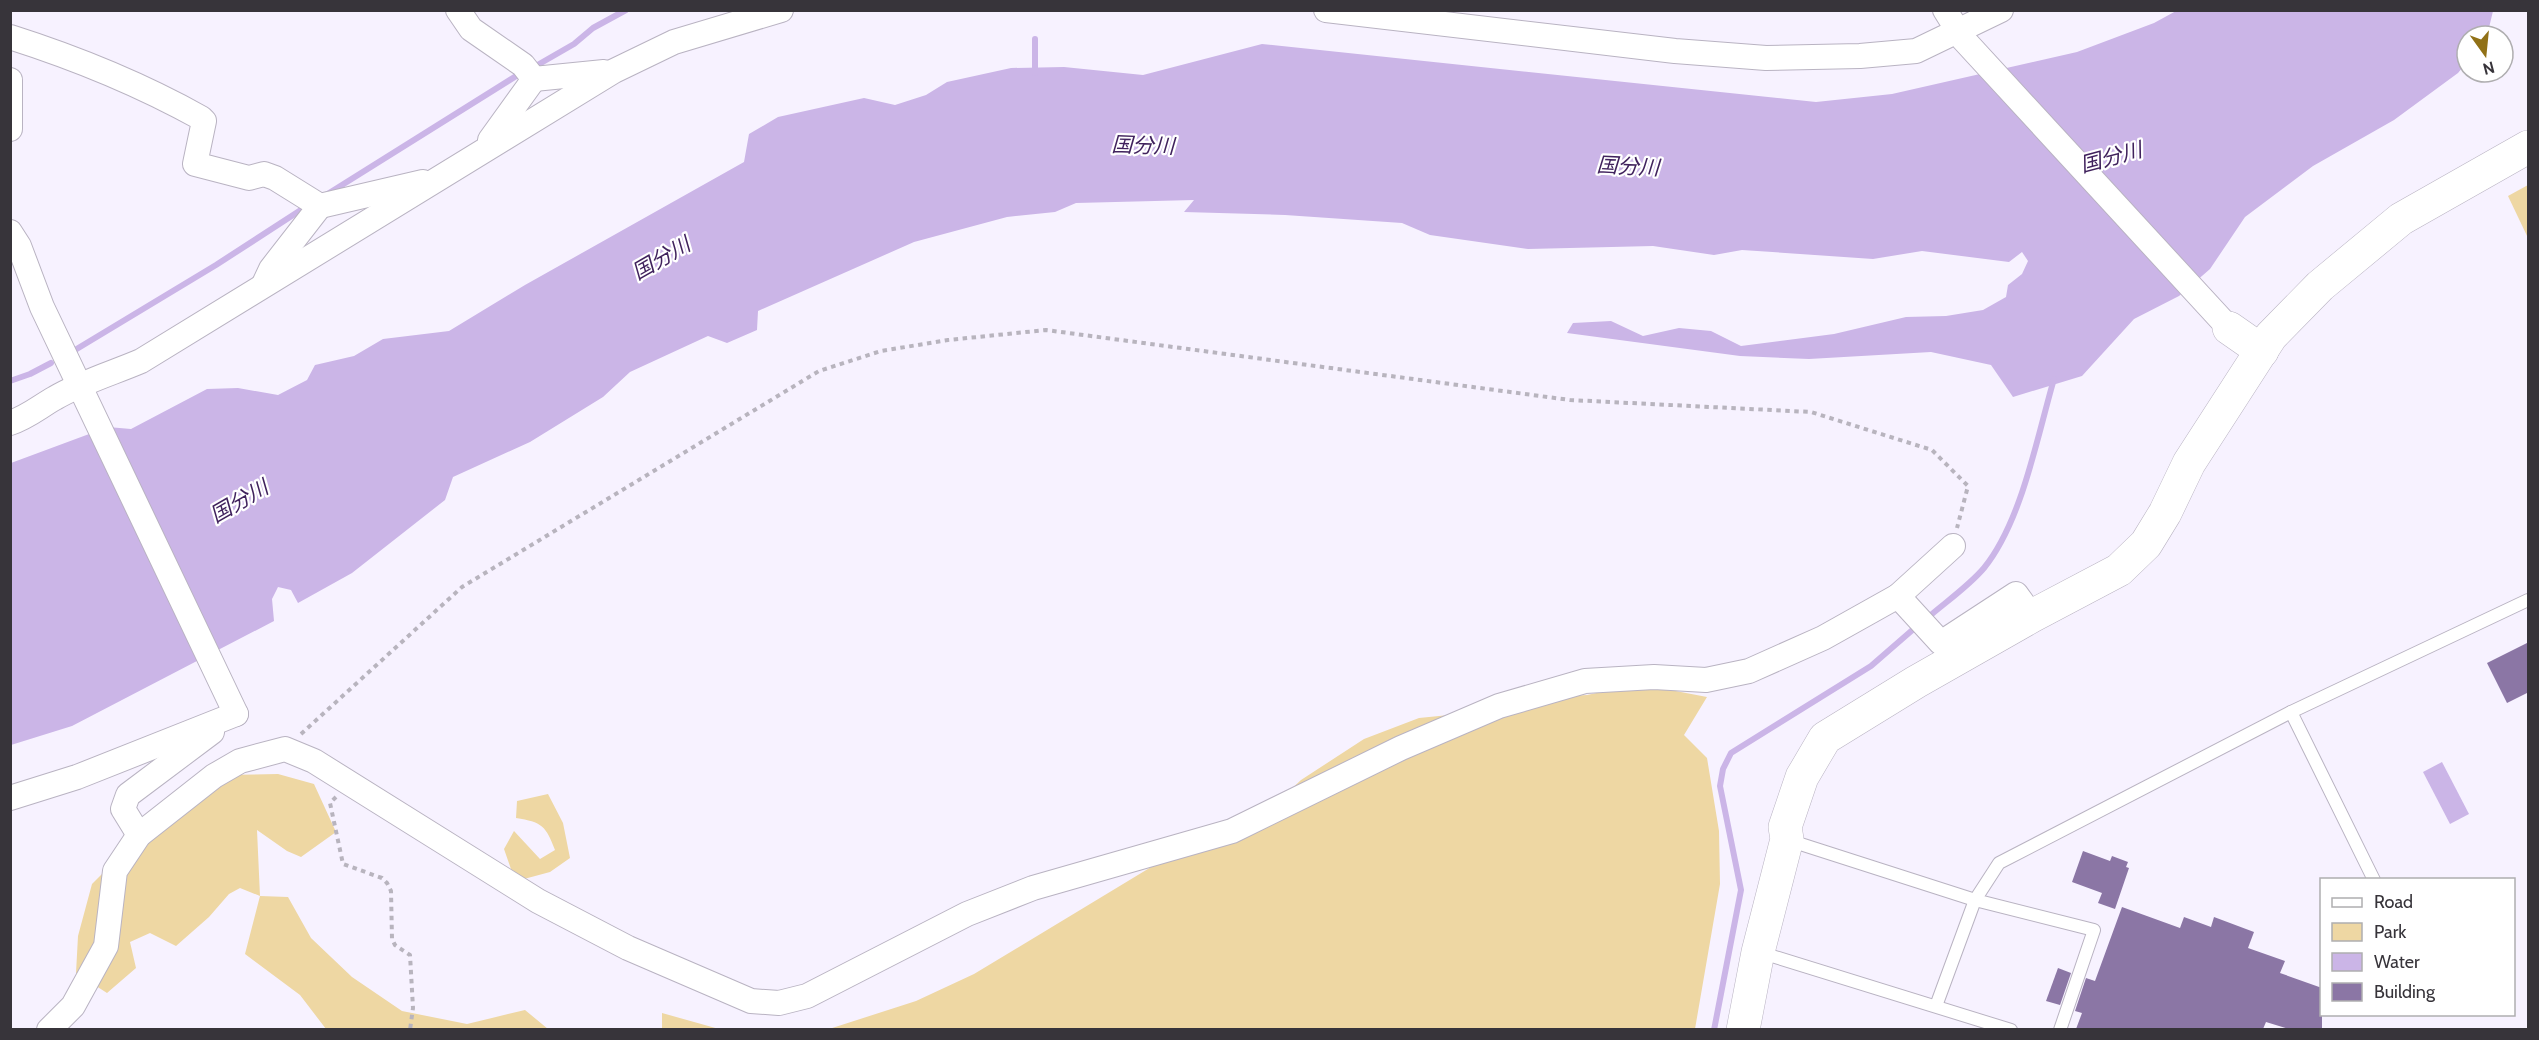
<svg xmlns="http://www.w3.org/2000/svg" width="2539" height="1040" viewBox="0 0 2539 1040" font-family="Cabin,'Noto Sans JP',sans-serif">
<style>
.green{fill:#eed7a3}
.water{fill:#cbb5e7}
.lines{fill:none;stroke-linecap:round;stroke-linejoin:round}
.stream{stroke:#cbb5e7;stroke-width:6}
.building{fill:#8b76a5}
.lane-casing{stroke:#b9b3c2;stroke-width:14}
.street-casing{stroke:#b9b3c2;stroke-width:26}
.secondary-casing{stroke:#b9b3c2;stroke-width:34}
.path{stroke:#b8b4be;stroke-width:4;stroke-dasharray:4.5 4.5;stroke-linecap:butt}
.lane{stroke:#fff;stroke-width:12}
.street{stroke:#fff;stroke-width:24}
.secondary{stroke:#fff;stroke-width:33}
.labels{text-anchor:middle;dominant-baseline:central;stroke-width:4.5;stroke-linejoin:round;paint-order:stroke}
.water-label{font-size:21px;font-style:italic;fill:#40225d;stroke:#fff}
</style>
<rect width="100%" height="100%" fill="#f7f2ff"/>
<g class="green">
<polygon points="2528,185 2528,238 2508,196"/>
<polygon points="1639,684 1707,697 1684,735 1707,758 1719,831 1720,884 1695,1029 826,1030 916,1001 974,974 1171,855 1271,808 1301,780 1364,739 1419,718 1479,712 1539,698 1587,695"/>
<polygon points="278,774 314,784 336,832 301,857 287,851 257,830 260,896 288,897 311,938 352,977 402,1011 467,1024 525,1010 548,1029 326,1029 300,995 245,954 260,896 240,888 229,894 209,917 176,946 150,933 130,942 136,968 107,993 76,973 78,936 92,884 127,849 222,775"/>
<path d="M 548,794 L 563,823 L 570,858 L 550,872 L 524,879 L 511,869 L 504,849 L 514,831 L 540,859 L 555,850 C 546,826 542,822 516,818 L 517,801 Z"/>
<polygon points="662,1013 719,1029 662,1029"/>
</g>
<g class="water">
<polygon points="2176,11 2493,11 2487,36 2467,36 2467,62 2458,73 2394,120 2313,166 2245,217 2210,269 2179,296 2134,319 2082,376 2013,397 1991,365 1931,352 1809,359 1740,356 1567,333 1573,323 1611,321 1643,336 1679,328 1711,331 1741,346 1834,334 1906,317 1946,316 1983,310 2006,297 2008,285 2022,274 2028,261 2022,252 2009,262 1922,251 1873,259 1742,250 1714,255 1653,246 1528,249 1430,235 1402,223 1285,215 1184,212 1194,200 1076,203 1055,212 1007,217 914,242 758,311 757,330 727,343 708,336 630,372 603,397 530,442 453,477 445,500 352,573 298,603 291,590 278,587 272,599 274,621 72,726 11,745 11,463 108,427 131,429 207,389 238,388 278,395 307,380 315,365 354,356 383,339 449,331 525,285 744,162 749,134 778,117 864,98 895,105 926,95 947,82 1011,68 1064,67 1143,75 1262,44 1816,102 1892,94 2077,52 2154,23"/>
<polygon points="2442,762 2469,814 2450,824 2423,772"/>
</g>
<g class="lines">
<g class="stream">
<polyline points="534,67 574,44 593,28 626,10"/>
<polyline points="1035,73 1035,39"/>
<polyline points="326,195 521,73"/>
<polyline points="75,350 216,265 307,206"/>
<polyline points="10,381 30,374 51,363"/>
<path d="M 1925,620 C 1944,603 1968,587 1984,568 C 2022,521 2037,437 2054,379"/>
<polyline points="1714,1030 1741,890 1720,786 1723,769 1731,753 1871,666 1917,626"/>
</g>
</g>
<g class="building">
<polygon points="2529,642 2529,692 2507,703 2487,663"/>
<polygon points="2083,851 2110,861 2112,856 2128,862 2126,867 2129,868 2115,909 2098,903 2102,893 2072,882"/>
<polygon points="2122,907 2180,928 2184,917 2211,927 2214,917 2254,932 2248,948 2285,961 2280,973 2322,988 2322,1029 2289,1029 2266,1022 2263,1029 2076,1029 2082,1013 2075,1011 2086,978 2095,981"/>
<polygon points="2058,968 2071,973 2060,1005 2046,1001"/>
</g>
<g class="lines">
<g class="lane-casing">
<g id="lane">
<polyline points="2291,712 2374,880"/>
<polyline points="1788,840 1975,900 2094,930 2060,1030"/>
<polyline points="1759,952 2011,1030"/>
<polyline points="1936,1006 1975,900 1999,863 2291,712 2528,600"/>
</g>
</g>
<g class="street-casing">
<g id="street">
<polyline points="458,10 471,29 523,65 534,79 604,72"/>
<polyline points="1326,10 1675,51 1766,58 1860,56 1916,51 2001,10"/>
<polyline points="1945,10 1963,39 2229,328"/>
<path d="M 10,37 C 76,58 140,84 201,118 L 204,121 L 195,164 L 249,178 L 264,174 L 275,178 L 320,206 L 271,269 L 264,284"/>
<polyline points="10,80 10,129"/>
<polyline points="490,140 534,79"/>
<polyline points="320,206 423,182"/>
<polyline points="10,232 19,246 42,307 236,714"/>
<path d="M 10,423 C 28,417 39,407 55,398 C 82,382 113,373 141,361 L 614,71 L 674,42 L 781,10"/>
<polyline points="1898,596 1953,546"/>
<polyline points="10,798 77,777 236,714"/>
<polyline points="139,835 123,809 128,795 212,732"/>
<polyline points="49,1030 73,1006 106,946 115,871 139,835 214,776 240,761 285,749 314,761 538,901 628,948 751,1001 779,1003 807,996 967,914 1033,888 1232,831 1401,748 1499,706 1585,681 1654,677 1706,680 1749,671 1823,638 1898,596 1941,643 2016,594 2032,616"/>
</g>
</g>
<g class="secondary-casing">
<g id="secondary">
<polyline points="2229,328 2262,351"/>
<polyline points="1743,1030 1758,952 1787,839 1785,827 1802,777 1825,738 1916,682 2032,616 2119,570 2146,544 2165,513 2189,463 2271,336 2320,286 2401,219 2528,147"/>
</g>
</g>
<g class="path">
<polyline points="301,734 462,587 819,371 881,351 948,340 1046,330 1570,400 1811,412 1932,450 1968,486 1957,528"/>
<polyline points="336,797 330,803 343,864 382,878 387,883 391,891 392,939 395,945 410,955 413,1008 410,1030"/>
</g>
<use href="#lane" class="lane"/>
<use href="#street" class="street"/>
<use href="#secondary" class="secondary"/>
</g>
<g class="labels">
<g class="water-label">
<text transform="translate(1143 145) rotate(2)">国分川</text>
<text transform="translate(2111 157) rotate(-15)">国分川</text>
<text transform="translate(1628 166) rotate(3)">国分川</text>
<text transform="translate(661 258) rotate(-30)">国分川</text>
<text transform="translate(239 501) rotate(-30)">国分川</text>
</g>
</g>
<rect width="2539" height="1040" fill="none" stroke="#37343a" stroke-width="24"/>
<rect x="2320" y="878" width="195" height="138" fill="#ffffff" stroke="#afaeb0" stroke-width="1.5"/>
<rect x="2332" y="898" width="30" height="9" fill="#ffffff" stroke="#afaeb0" stroke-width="1.5"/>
<text x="2374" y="908" font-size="18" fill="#37343a">Road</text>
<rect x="2332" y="923" width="30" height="18" fill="#eed7a3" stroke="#afaeb0" stroke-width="1.5"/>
<text x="2374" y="938" font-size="18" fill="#37343a">Park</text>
<rect x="2332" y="953" width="30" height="18" fill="#cbb5e7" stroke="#afaeb0" stroke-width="1.5"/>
<text x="2374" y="968" font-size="18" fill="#37343a">Water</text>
<rect x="2332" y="983" width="30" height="18" fill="#8b76a5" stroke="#afaeb0" stroke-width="1.5"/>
<text x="2374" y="998" font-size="18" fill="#37343a">Building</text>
<g transform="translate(2485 54) rotate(165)"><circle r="28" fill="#ffffff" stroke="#afaeb0" stroke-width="1.5"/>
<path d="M0-4.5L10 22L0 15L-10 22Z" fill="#917117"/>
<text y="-9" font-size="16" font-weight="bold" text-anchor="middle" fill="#37343a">N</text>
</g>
</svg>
